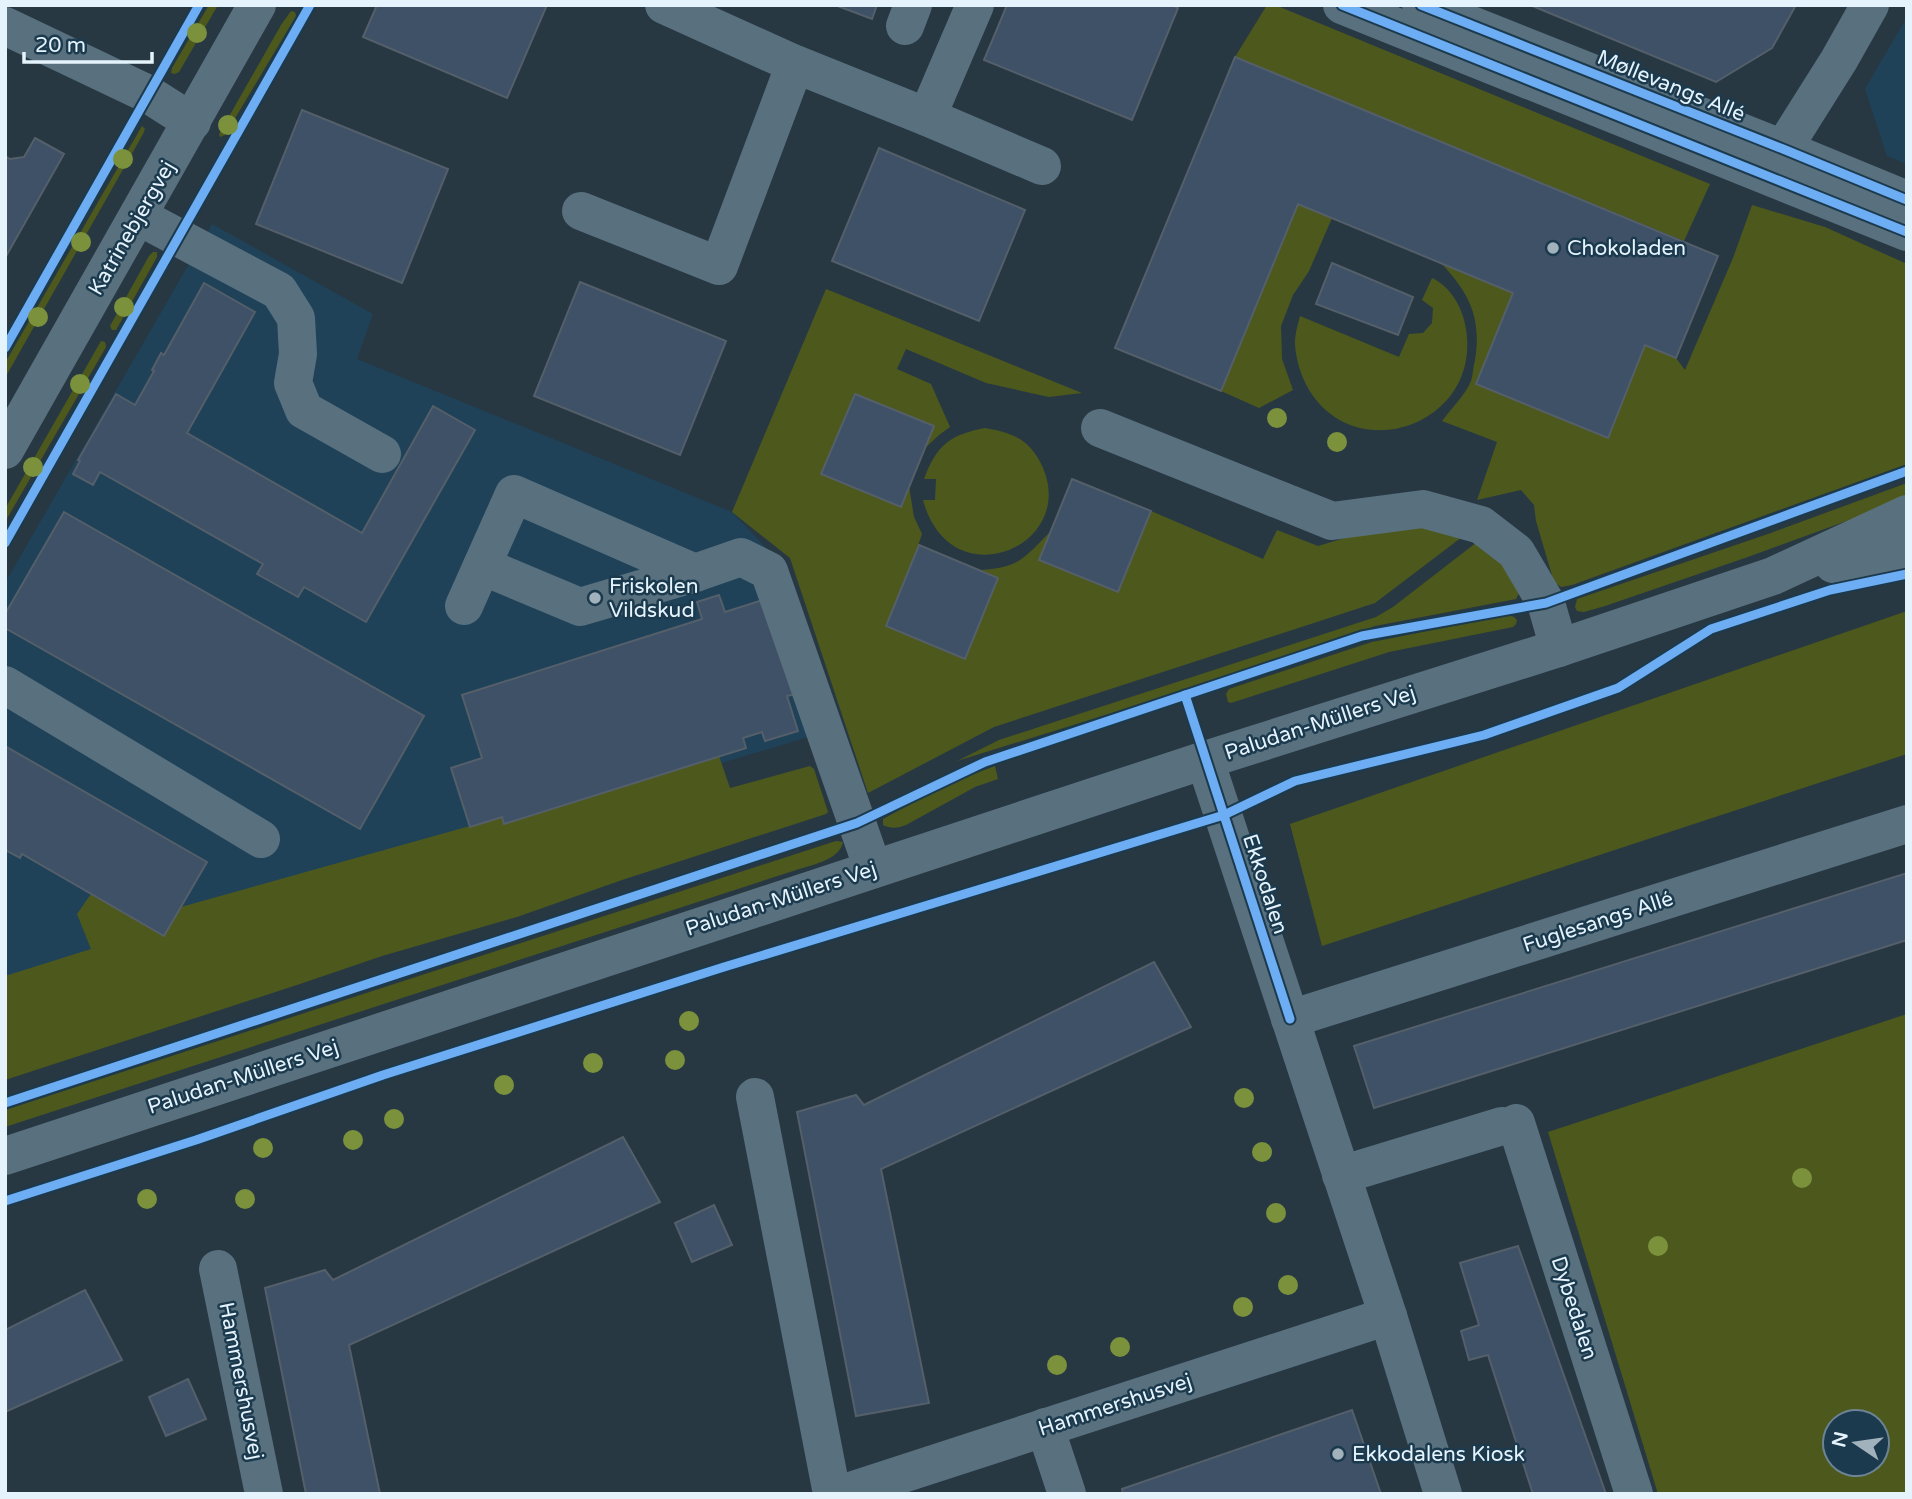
<svg xmlns="http://www.w3.org/2000/svg" width="1912" height="1499" viewBox="0 0 1912 1499" font-family="'Varela Round',sans-serif">
<style>
.built{fill:#1f4259}
.green{fill:#4d591c;fill-rule:evenodd}
.building{fill:#3e5167;stroke:#545f6a;stroke-width:2}
.lines{fill:none;stroke-linecap:round;stroke-linejoin:round}
.minor{stroke:#59707e;stroke-width:38}
.cycleway-casing{stroke:#1c3a4e;stroke-width:13}
.cycleway{stroke:#6dadf4;stroke-width:9}
.tree{fill:#7b913c}
.poi-dot{fill:#a2b2bc;stroke:#1c3a4e;stroke-width:2.5}
.labels{text-anchor:middle;dominant-baseline:central;stroke-width:5;stroke-linejoin:round;paint-order:stroke}
.street-label{font-size:21px;fill:#e5f3fd;stroke:#1c3a4e}
.poi-label{font-size:21px;fill:#e5f3fd;stroke:#1c3a4e;text-anchor:start}
</style>
<rect width="100%" height="100%" fill="#273843"/>
<g class="built">
<polygon points="1907,17 1907,164 1887,156 1865,89"/>
<polygon points="212,224 373,314 357,359 732,512 772,554 834,729 5,981 5,583"/>
</g>
<g class="green">
<polygon points="209,5 218,5 179,72 175,74 171,73 172,68"/>
<polygon points="1267,5 1275,5 1710,184 1684,241 1235,57"/>
<polygon points="291,11 295,12 296,16 225,135 220,137 219,134 281,25"/>
<polygon points="142,126 145,129 143,134 5,378 5,363"/>
<polygon points="1298,204 1332,218 1309,271 1293,295 1281,326 1282,359 1293,390 1259,408 1221,391"/>
<path d="M 1752,205 L 1825,227 L 1907,264 L 1907,464 L 1572,585 L 1561,587 L 1554,582 L 1536,521 L 1534,505 L 1521,490 L 1477,500 L 1497,442 L 1442,421 C 1450,410 1466,394 1471,381 C 1473,375 1473,367 1475,360 C 1482,318 1469,292 1440,262 L 1513,293 L 1476,384 L 1608,438 L 1645,345 L 1676,358 L 1685,370 L 1733,258 Z"/>
<polygon points="153,252 157,252 157,257 116,330 112,330 110,326 149,256"/>
<path d="M 1432,278 C 1451,287 1463,308 1466,329 C 1482,429 1344,472 1303,378 C 1299,368 1295,354 1295,342 C 1295,334 1298,324 1300,316 L 1399,357 L 1409,334 L 1423,333 L 1432,323 L 1433,308 L 1422,300 Z"/>
<path d="M 826,289 L 1082,393 L 1049,397 L 986,383 L 906,349 L 897,369 L 931,384 L 950,427 L 939,435 L 924,449 L 934,426 L 854,394 L 822,474 L 901,507 L 909,486 L 914,517 L 922,534 L 913,560 L 965,658 L 998,578 L 981,570 C 1020,567 1023,559 1050,532 L 1039,560 L 1118,592 L 1151,511 L 1263,559 L 1277,530 L 1318,546 L 1388,525 L 1403,522 L 1462,537 L 1375,603 L 994,727 L 868,793 L 790,558 L 732,512 Z"/>
<polygon points="101,341 105,342 106,347 5,522 5,509"/>
<path d="M 985,428 C 1014,433 1031,440 1043,468 C 1077,547 950,600 923,500 L 935,500 L 936,479 L 924,479 C 937,445 949,435 985,428 Z"/>
<polygon points="1907,483 1907,499 1745,558 1605,606 1584,612 1577,611 1575,607 1577,599 1768,534"/>
<polygon points="1477,542 1505,561 1520,591 1516,599 1375,626 1115,712 957,761 999,740 1376,617 1393,607"/>
<polygon points="1907,611 1907,754 1322,946 1290,824"/>
<polygon points="1509,615 1514,617 1517,620 1516,624 1513,627 1389,652 1231,703 1228,702 1226,694 1229,689 1372,642"/>
<polygon points="719,756 730,788 810,766 814,769 828,812 826,814 622,880 517,917 382,956 300,984 5,1080 5,976 91,949 77,914 91,894 164,936 181,907 502,817 505,824"/>
<path d="M 995,766 L 998,779 L 975,787 L 906,825 C 898,828 891,829 883,825 L 883,819 L 950,783 Z"/>
<path d="M 836,841 L 843,842 C 839,861 810,865 793,871 L 5,1127 L 5,1110 Z"/>
<path d="M 1907,1014 L 1907,1494 L 1658,1494 L 1548,1132 ZM 1835,1422 L 1877,1422 L 1877,1464 L 1835,1464 Z"/>
</g>
<g class="building">
<polygon points="377,5 547,5 507,98 363,37"/>
<polygon points="835,5 877,5 872,19"/>
<polygon points="1007,5 1172,5 1178,8 1132,120 984,60"/>
<polygon points="1530,5 1796,5 1772,48 1716,82"/>
<polygon points="1235,57 1718,256 1676,358 1645,345 1608,438 1476,384 1513,293 1298,204 1221,391 1115,348"/>
<polygon points="302,110 448,169 402,283 256,224"/>
<polygon points="35,138 64,154 5,258 5,156 10,159 24,157"/>
<polygon points="879,148 1025,210 979,321 832,261"/>
<polygon points="1332,263 1413,297 1398,335 1316,304"/>
<polygon points="580,282 726,341 680,455 534,396"/>
<polygon points="204,283 255,312 187,433 362,533 433,406 475,430 366,622 304,587 298,597 257,574 263,564 100,472 93,485 73,474 80,461 78,460 116,394 135,405 154,371 152,370 161,353 164,355"/>
<polygon points="855,394 934,426 901,507 821,474"/>
<polygon points="1072,479 1151,511 1118,592 1039,560"/>
<polygon points="64,512 424,716 360,829 5,628 5,614"/>
<polygon points="919,545 998,578 965,659 886,626"/>
<polygon points="719,595 725,612 766,599 796,694 787,696 798,731 765,741 762,732 743,738 746,748 504,824 502,817 470,827 451,768 482,758 462,695 702,619 697,602"/>
<polygon points="5,746 207,862 164,936 22,854 20,858 5,850"/>
<polygon points="1907,873 1907,940 1374,1108 1354,1046"/>
<polygon points="1154,962 1191,1027 881,1169 929,1403 856,1416 797,1112 856,1095 864,1105"/>
<polygon points="623,1137 660,1202 349,1345 380,1494 306,1494 265,1288 325,1270 333,1280"/>
<polygon points="714,1205 732,1245 692,1262 675,1223"/>
<polygon points="1518,1246 1606,1494 1533,1494 1488,1355 1469,1360 1461,1331 1479,1325 1460,1263"/>
<polygon points="85,1290 122,1360 5,1412 5,1330"/>
<polygon points="188,1379 206,1419 166,1436 149,1397"/>
<polygon points="1352,1410 1381,1494 1123,1494 1122,1489"/>
</g>
<g class="lines">
<g class="minor">
<polyline points="664,5 795,64 927,117 1042,166"/>
<polyline points="1342,5 1907,232"/>
<polyline points="1421,5 1783,149 1907,200"/>
<polyline points="5,26 148,94 192,122"/>
<polyline points="905,26 913,5"/>
<polyline points="927,117 975,5"/>
<polyline points="1783,149 1839,60 1870,5"/>
<polyline points="581,211 719,266 795,64"/>
<polyline points="138,216 279,291 296,318 298,354 293,383 304,410 382,454"/>
<polyline points="1100,428 1332,521 1423,509 1481,525 1516,552 1546,603 1559,648"/>
<polyline points="5,450 257,5"/>
<polyline points="1833,564 1907,549"/>
<polyline points="482,566 580,607 695,573 741,557 769,571 873,869"/>
<polyline points="464,606 514,494 695,573"/>
<polyline points="5,685 261,839"/>
<polyline points="1205,760 1388,1316 1443,1494"/>
<polyline points="1290,1019 1907,824"/>
<polyline points="755,1097 832,1494"/>
<polyline points="1516,1123 1634,1494"/>
<polyline points="5,1156 1205,760 1559,648 1773,576 1907,514"/>
<polyline points="1341,1175 1502,1126"/>
<polyline points="218,1269 264,1494"/>
<polyline points="1045,1427 1067,1494"/>
<polyline points="841,1494 1388,1316"/>
</g>
<g class="cycleway-casing">
<g id="cycleway">
<polyline points="1342,5 1907,232"/>
<polyline points="1421,5 1783,149 1907,200"/>
<polyline points="5,348 199,5"/>
<polyline points="5,543 310,5"/>
<polyline points="1185,695 1290,1019"/>
<polyline points="5,1103 857,823 985,762 1362,636 1546,603 1907,471"/>
<polyline points="5,1201 196,1140 383,1075 724,967 1224,815 1295,781 1484,735 1618,688 1711,629 1830,590 1907,574"/>
</g>
</g>
<use href="#cycleway" class="cycleway"/>
</g>
<g class="tree">
<circle cx="197" cy="33" r="10"/>
<circle cx="228" cy="125" r="10"/>
<circle cx="123" cy="159" r="10"/>
<circle cx="81" cy="242" r="10"/>
<circle cx="124" cy="307" r="10"/>
<circle cx="38" cy="317" r="10"/>
<circle cx="80" cy="384" r="10"/>
<circle cx="1277" cy="418" r="10"/>
<circle cx="1337" cy="442" r="10"/>
<circle cx="33" cy="467" r="10"/>
<circle cx="689" cy="1021" r="10"/>
<circle cx="675" cy="1060" r="10"/>
<circle cx="593" cy="1063" r="10"/>
<circle cx="504" cy="1085" r="10"/>
<circle cx="1244" cy="1098" r="10"/>
<circle cx="394" cy="1119" r="10"/>
<circle cx="353" cy="1140" r="10"/>
<circle cx="263" cy="1148" r="10"/>
<circle cx="1262" cy="1152" r="10"/>
<circle cx="1802" cy="1178" r="10"/>
<circle cx="147" cy="1199" r="10"/>
<circle cx="245" cy="1199" r="10"/>
<circle cx="1276" cy="1213" r="10"/>
<circle cx="1658" cy="1246" r="10"/>
<circle cx="1288" cy="1285" r="10"/>
<circle cx="1243" cy="1307" r="10"/>
<circle cx="1120" cy="1347" r="10"/>
<circle cx="1057" cy="1365" r="10"/>
</g>
<g class="poi-dot">
<circle cx="1553" cy="248" r="7"/>
<circle cx="595" cy="598" r="7"/>
<circle cx="1338" cy="1454" r="7"/>
</g>
<g class="labels">
<g class="street-label">
<text transform="translate(1671 86) rotate(22)">Møllevangs Allé</text>
<text transform="translate(132 228) rotate(-60)">Katrinebjergvej</text>
<text transform="translate(1320 723) rotate(-18)">Paludan-Müllers Vej</text>
<text transform="translate(1265 884) rotate(72)">Ekkodalen</text>
<text transform="translate(781 899) rotate(-18)">Paludan-Müllers Vej</text>
<text transform="translate(1598 922) rotate(-18)">Fuglesangs Allé</text>
<text transform="translate(243 1077) rotate(-18)">Paludan-Müllers Vej</text>
<text transform="translate(1574 1308) rotate(72)">Dybedalen</text>
<text transform="translate(241 1381) rotate(79)">Hammershusvej</text>
<text transform="translate(1115 1405) rotate(-18)">Hammershusvej</text>
</g>
<g class="poi-label">
<text x="1567" y="248">Chokoladen</text>
<text x="609" y="586">Friskolen<tspan x="609" dy="24">Vildskud</tspan></text>
<text x="1352" y="1454">Ekkodalens Kiosk</text>
</g>
</g>
<rect width="1912" height="1499" fill="none" stroke="#e5f3fd" stroke-width="14"/>
<g transform="translate(1856 1443) rotate(283)"><circle r="33" fill="#1c3a4e" stroke="#6c8494" stroke-width="2"/>
<path d="M0-5L12 26L0 18L-12 26Z" fill="#a2b2bc"/>
<text y="-10" font-size="19" font-weight="bold" text-anchor="middle" fill="#e5f3fd">N</text>
</g>
<path d="M24 52v10h128v-10" fill="none" stroke="#e5f3fd" stroke-width="3.5"/>
<text x="35" y="52" font-size="21" fill="#e5f3fd" stroke="#1c3a4e" stroke-width="5" paint-order="stroke">20 m</text>
</svg>
